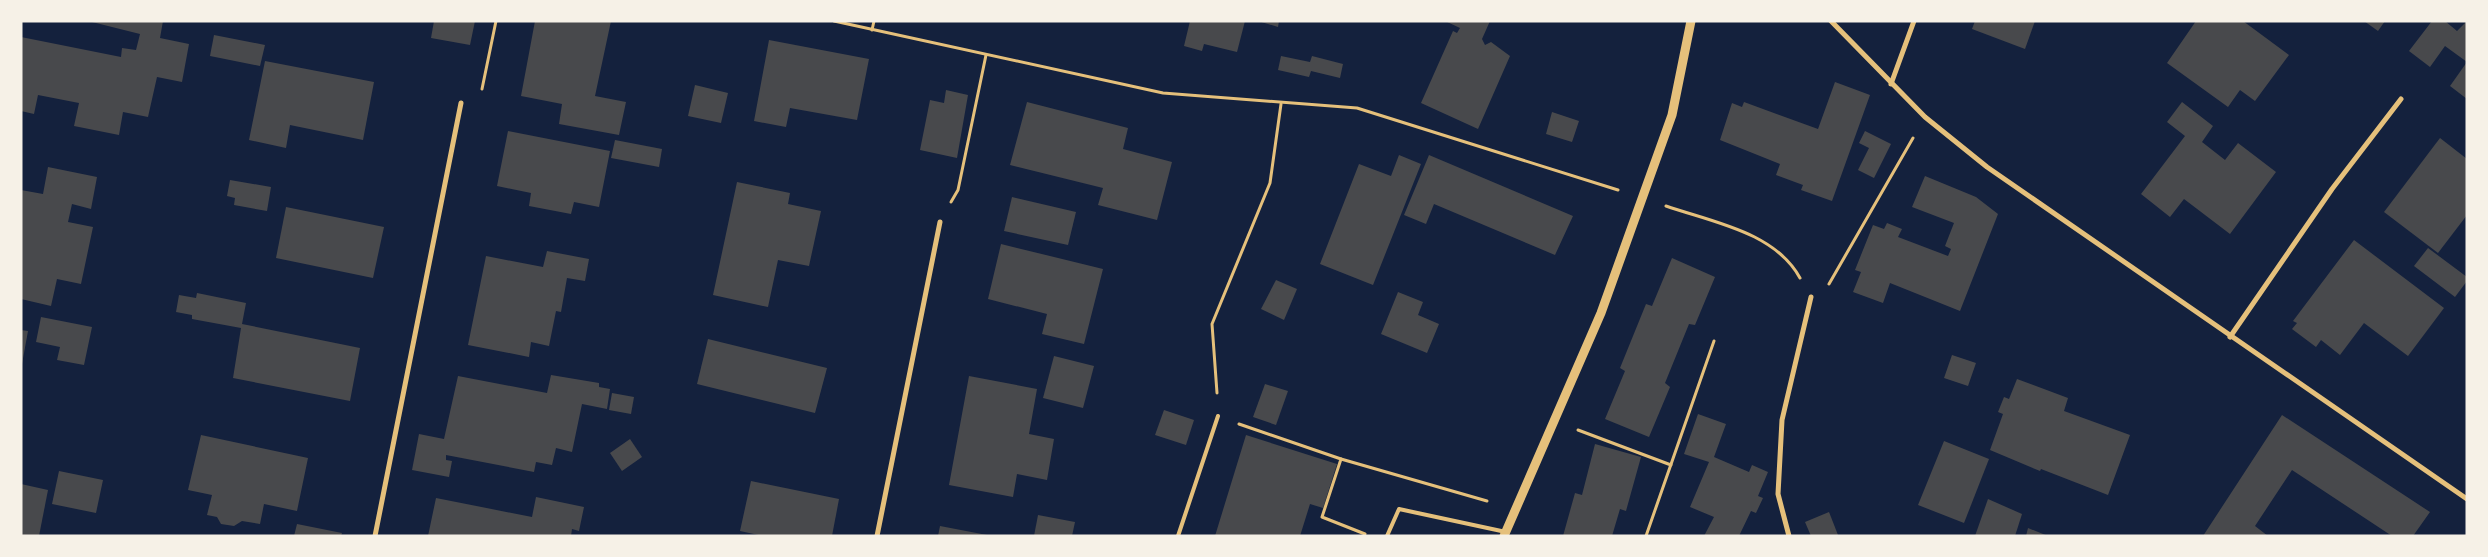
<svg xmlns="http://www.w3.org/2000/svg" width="2488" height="557" viewBox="0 0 2488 557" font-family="'Nunito Sans',sans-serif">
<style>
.building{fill:#48494c}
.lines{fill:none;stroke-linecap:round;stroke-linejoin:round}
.path{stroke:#e5c07b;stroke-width:3}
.service{stroke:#e5c07b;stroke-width:4}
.minor{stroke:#e5c07b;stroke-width:5}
.tertiary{stroke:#e5c07b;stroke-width:9}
</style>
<rect width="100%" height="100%" fill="#14213d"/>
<g class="building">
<polygon points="88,21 163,21 160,38 189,44 182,82 157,77 148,117 123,112 119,135 74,126 79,103 38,95 34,114 21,111 21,37 121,57 122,48 136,50 140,34"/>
<polygon points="434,21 475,21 470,45 431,38"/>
<polygon points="535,21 611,21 595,96 626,102 619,135 559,124 562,104 521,96"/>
<polygon points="1190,21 1245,21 1237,52 1204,44 1202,51 1184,46"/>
<polygon points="1258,21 1279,21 1278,27"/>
<polygon points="1445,21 1490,21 1482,39 1485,45 1491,42 1510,56 1478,129 1421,103 1453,31 1457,33 1460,28"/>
<polygon points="1975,21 2035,21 2025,49 1972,29"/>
<polygon points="2196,21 2243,21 2289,55 2255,101 2240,90 2228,107 2167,63"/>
<polygon points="2364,21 2385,21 2378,31"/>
<polygon points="2432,21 2445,21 2457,31 2467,21 2467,62 2445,46 2430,67 2409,51"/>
<polygon points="214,35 265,45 260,66 210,56"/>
<polygon points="769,40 869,59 857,120 790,108 786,127 754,121"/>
<polygon points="1281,56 1310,62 1312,56 1343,64 1340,78 1311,71 1309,77 1278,70"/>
<polygon points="265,61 374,82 363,140 290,125 286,148 249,140"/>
<polygon points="2467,62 2467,99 2450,86"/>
<polygon points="1835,82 1870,95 1832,201 1801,190 1803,185 1776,175 1780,164 1720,140 1732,103 1742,107 1744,102 1818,129"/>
<polygon points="695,85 728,93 721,123 688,116"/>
<polygon points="946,90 968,95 957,158 920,150 930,100 944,103"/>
<polygon points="1027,102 1128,128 1123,149 1172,162 1157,220 1098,205 1103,188 1010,165"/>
<polygon points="2182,102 2213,126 2202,142 2225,160 2238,143 2276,172 2230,234 2184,199 2170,217 2141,194 2185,136 2167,122"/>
<polygon points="1552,112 1579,121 1572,142 1546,134"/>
<polygon points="508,131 610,151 599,207 574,202 571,214 529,206 531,193 497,186"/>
<polygon points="1865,131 1891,144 1874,178 1858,170 1869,148 1859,143"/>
<polygon points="2440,138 2467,159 2467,215 2438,253 2384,212"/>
<polygon points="615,140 662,149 659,167 611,158"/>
<polygon points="1399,155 1421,164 1373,285 1320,264 1359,164 1391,176"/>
<polygon points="1429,155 1573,216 1555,255 1434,204 1426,224 1404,215"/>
<polygon points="48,167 97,177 91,209 72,204 68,222 93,227 81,284 57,279 51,306 21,299 21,190 43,194"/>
<polygon points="1925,176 1976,197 1998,214 1960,311 1890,283 1883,303 1853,292 1861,272 1855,270 1873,225 1884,229 1887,223 1902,229 1898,237 1948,256 1951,249 1945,246 1954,223 1912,207"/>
<polygon points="230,180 271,187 267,211 234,205 235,198 227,196"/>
<polygon points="737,182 790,193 788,204 821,211 809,266 778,260 768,307 713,295"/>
<polygon points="1012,197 1076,212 1068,245 1004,231"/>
<polygon points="286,207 384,227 373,278 276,258"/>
<polygon points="2354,240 2444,308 2408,356 2364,323 2340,355 2321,340 2316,347 2292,329 2297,323 2293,321"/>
<polygon points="1001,244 1103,269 1084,344 1042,334 1047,314 988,299"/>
<polygon points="2428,248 2467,277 2467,281 2455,297 2414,266"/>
<polygon points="547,251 589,259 585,281 567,278 561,312 556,311 549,346 531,342 529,357 468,345 486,256 543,267"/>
<polygon points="1672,258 1715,277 1695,325 1689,324 1665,383 1670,387 1649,437 1605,419 1625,371 1620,368 1646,304 1652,306"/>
<polygon points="1276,280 1297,289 1284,320 1261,309"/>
<polygon points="1398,292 1423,302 1418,315 1439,324 1427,353 1381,334"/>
<polygon points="197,293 246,303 242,324 360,348 350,401 233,378 241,328 192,319 192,315 176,312 179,295 196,298"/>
<polygon points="41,317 92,327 84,365 57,360 60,347 36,342"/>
<polygon points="21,330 28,331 22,364 21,364"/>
<polygon points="708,339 827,368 815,413 697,384"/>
<polygon points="1952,355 1976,363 1968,386 1944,378"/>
<polygon points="1054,356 1094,366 1083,408 1043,398"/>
<polygon points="551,375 599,383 599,387 610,389 607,409 582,404 572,452 556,448 552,465 536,462 534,472 446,455 446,460 452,461 449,477 412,470 419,434 444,439 458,376 547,393"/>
<polygon points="969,376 1037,389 1029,434 1054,439 1047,480 1017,474 1013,497 949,485"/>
<polygon points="2017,379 2068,398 2064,411 2130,435 2108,495 2041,469 2040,471 1990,450 2003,414 1998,412 2004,397 2009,399"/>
<polygon points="1265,384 1288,391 1276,425 1253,417"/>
<polygon points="612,393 634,397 631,414 609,410"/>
<polygon points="1164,410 1194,420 1186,445 1155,435"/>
<polygon points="1698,414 1726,424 1714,457 1749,472 1752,465 1768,472 1758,496 1763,498 1756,513 1751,511 1739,536 1704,536 1714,517 1690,507 1709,462 1684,454"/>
<polygon points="2282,415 2430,512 2413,536 2392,536 2292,470 2255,526 2268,536 2203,536"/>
<polygon points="201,435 308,458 297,511 264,504 260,524 242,521 234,526 221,524 217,517 207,515 212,495 188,490"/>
<polygon points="1246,435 1337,464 1323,508 1310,504 1300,536 1215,536"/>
<polygon points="630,439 642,457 622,471 610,453"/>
<polygon points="1944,441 1989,459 1964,523 1918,505"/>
<polygon points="1595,444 1641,457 1626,511 1620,509 1612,536 1563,536 1575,493 1582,495"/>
<polygon points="59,471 103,480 96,513 52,504"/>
<polygon points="751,481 839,499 832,536 763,536 740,531"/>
<polygon points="21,484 48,490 39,536 21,536"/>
<polygon points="536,497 584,507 579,531 572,529 571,536 428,536 436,498 532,517"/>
<polygon points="1988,499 2022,514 2015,536 1975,536"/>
<polygon points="1829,512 1838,535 1811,536 1805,522"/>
<polygon points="1038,515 1075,522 1072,536 1034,536"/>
<polygon points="297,524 342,533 341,536 294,536"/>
<polygon points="940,526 987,535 986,536 938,536"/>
<polygon points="2028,528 2048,536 2026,536"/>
</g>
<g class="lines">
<g class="path">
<polyline points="834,21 1163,93 1357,108 1618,190"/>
<polyline points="872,30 874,21"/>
<polyline points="482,89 496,21"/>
<polyline points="951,202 958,190 986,55"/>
<path d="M 1666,206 C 1712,222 1775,232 1800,278"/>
<polyline points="1829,284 1913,138"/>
<polyline points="1217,393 1212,324 1270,183 1281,104"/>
<polyline points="1239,424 1341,459 1322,517 1365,534"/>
<polyline points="1578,430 1671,465"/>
<polyline points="1341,459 1487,501"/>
<polyline points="1646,536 1714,341"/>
</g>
<g class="service">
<polyline points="1178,536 1218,416"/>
<polyline points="1387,536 1399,509 1506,532"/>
</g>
<g class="minor">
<polyline points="1831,21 1925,117 1987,167 2467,499"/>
<polyline points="1891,84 1914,21"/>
<polyline points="2230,337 2332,189 2401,99"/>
<polyline points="375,536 461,103"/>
<polyline points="877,536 940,222"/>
<polyline points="1789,536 1778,494 1782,420 1811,297"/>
</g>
<polyline class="tertiary" points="1504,536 1601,313 1672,115 1691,21"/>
</g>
<rect width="2488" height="557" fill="none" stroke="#f6f1e7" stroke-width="45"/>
</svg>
